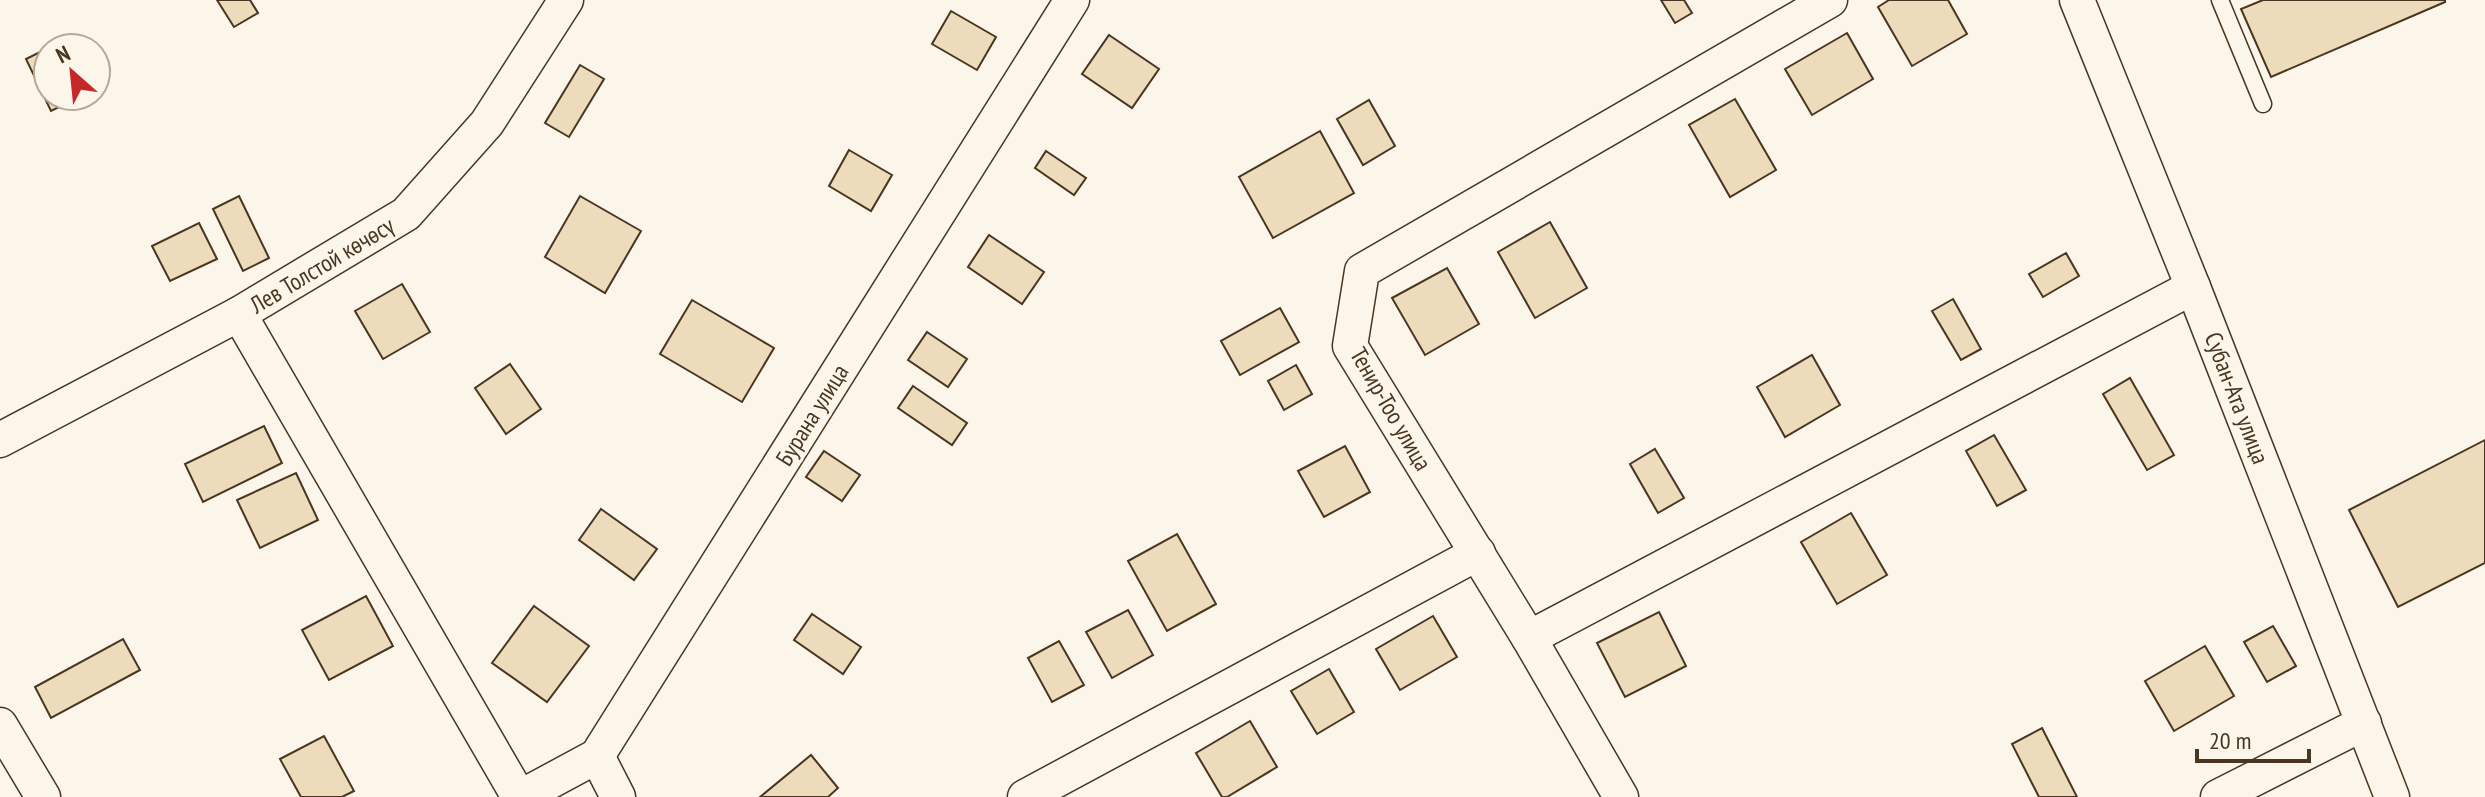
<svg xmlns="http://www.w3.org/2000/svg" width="2485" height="797" viewBox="0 0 2485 797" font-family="'PT Sans Narrow',sans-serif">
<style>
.building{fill:#ecdcbc;stroke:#4a3520;stroke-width:2}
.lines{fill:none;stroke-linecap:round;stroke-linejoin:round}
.lane-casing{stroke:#4a3520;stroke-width:19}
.street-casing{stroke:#4a3520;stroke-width:37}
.lane{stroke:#fbf6e9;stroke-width:16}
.street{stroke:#fbf6e9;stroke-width:34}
.labels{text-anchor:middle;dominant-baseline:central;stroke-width:6;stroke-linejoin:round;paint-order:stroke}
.street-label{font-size:24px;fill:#4a3520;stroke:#fbf6e9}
</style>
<rect width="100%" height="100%" fill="#fbf6e9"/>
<g class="building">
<polygon points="217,0 250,0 258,13 234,27"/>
<polygon points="1661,0 1684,0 1692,13 1675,23"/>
<polygon points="1889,0 1948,0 1967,34 1912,66 1878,7"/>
<polygon points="2263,0 2445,0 2445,2 2271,77 2241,9"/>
<polygon points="951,11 996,37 977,70 932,44"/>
<polygon points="1847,33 1873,79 1812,115 1785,69"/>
<polygon points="1109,35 1159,69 1132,108 1082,74"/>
<polygon points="48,48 48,96 73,96 74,100 51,111 26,59"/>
<polygon points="580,65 604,79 569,137 545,123"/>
<polygon points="1735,99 1776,170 1730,197 1689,125"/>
<polygon points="1369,100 1395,146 1363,165 1337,119"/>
<polygon points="1320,131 1354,193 1273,238 1239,177"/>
<polygon points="849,150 892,175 871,211 829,186"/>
<polygon points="1046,151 1086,178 1074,195 1035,168"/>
<polygon points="239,196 269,258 243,271 213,209"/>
<polygon points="580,196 641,231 605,293 545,257"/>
<polygon points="1550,222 1587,288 1535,318 1498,252"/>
<polygon points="199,223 217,259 170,281 152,246"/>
<polygon points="989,235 1044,272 1022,304 968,267"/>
<polygon points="2066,253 2079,276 2043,297 2029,274"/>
<polygon points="1447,268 1479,324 1425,355 1392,298"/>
<polygon points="402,284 430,332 383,359 355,311"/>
<polygon points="1953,299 1981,349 1961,360 1932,311"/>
<polygon points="692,300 774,348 742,402 660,354"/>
<polygon points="1280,308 1299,342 1240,375 1221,341"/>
<polygon points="927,332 967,359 948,387 908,360"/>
<polygon points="1812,355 1840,405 1785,437 1757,387"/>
<polygon points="510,364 541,409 506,434 475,388"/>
<polygon points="1296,365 1312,394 1284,410 1268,381"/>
<polygon points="2130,378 2174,455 2147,470 2103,394"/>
<polygon points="913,386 967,423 952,445 898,408"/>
<polygon points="264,426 282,463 203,502 185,464"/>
<polygon points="1994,435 2026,490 1997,506 1966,451"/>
<polygon points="2485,440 2485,563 2398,607 2349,510"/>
<polygon points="1345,446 1370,492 1324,517 1298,471"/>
<polygon points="1655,449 1684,498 1658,513 1630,464"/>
<polygon points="824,451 860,475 842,501 806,477"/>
<polygon points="296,473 318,520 260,548 237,500"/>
<polygon points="601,509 657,549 634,580 579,540"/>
<polygon points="1851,513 1887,575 1837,604 1801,542"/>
<polygon points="1177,534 1216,604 1167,631 1128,561"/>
<polygon points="366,596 393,646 329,680 302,630"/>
<polygon points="534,606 589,646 547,702 492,663"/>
<polygon points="1128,610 1153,655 1112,678 1086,632"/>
<polygon points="1659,612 1686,666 1625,697 1597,643"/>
<polygon points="812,614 861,647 843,674 794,640"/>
<polygon points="1433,616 1457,657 1400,690 1376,649"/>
<polygon points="2273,626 2296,666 2267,682 2244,642"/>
<polygon points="123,639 140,670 51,718 35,687"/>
<polygon points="1059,641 1084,685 1052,702 1028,658"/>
<polygon points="2205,646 2234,696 2174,731 2145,681"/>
<polygon points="1329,669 1354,712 1317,734 1291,691"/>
<polygon points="1250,721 1277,767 1227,797 1222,797 1196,753"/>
<polygon points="2042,728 2077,797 2039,797 2012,744"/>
<polygon points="324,736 354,791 342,797 301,797 280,759"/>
<polygon points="811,755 838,788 828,797 760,797"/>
</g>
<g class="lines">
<g class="lane-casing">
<polyline id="lane" points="2220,0 2263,104"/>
</g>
<g class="street-casing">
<g id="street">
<polyline points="2077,0 2193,287 2392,797"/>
<polyline points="239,314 519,797"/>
<polyline points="0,440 239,314 406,214 487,123 566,0"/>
<polyline points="1529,638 2193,287"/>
<polyline points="0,725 43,797"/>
<polyline points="597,756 618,797"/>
<polyline points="521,797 597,756 1072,0"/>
<polyline points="1025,797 1478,553"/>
<polyline points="1621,797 1529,638 1350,346 1362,271 1830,0"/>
<polyline points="2218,797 2364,723"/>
</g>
</g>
<use href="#lane" class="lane"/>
<use href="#street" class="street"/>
</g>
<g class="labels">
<g class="street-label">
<text transform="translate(322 265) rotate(-31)">Лев Толстой көчөсү</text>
<text transform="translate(2237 398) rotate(69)">Субан-Ата улица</text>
<text transform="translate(1391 409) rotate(60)">Тенир-Тоо улица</text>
<text transform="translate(812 415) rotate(-58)">Бурана улица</text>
</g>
</g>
<g transform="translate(72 72) rotate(333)"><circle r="38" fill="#fbf6e9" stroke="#b4a999" stroke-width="2"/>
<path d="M0-6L14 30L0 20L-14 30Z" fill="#c62828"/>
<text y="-12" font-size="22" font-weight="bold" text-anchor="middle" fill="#4a3520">N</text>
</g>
<path d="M2197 749v12h112v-12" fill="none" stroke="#4a3520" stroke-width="4"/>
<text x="2209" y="749" font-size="24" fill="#4a3520" stroke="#fbf6e9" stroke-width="6" paint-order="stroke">20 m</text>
</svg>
